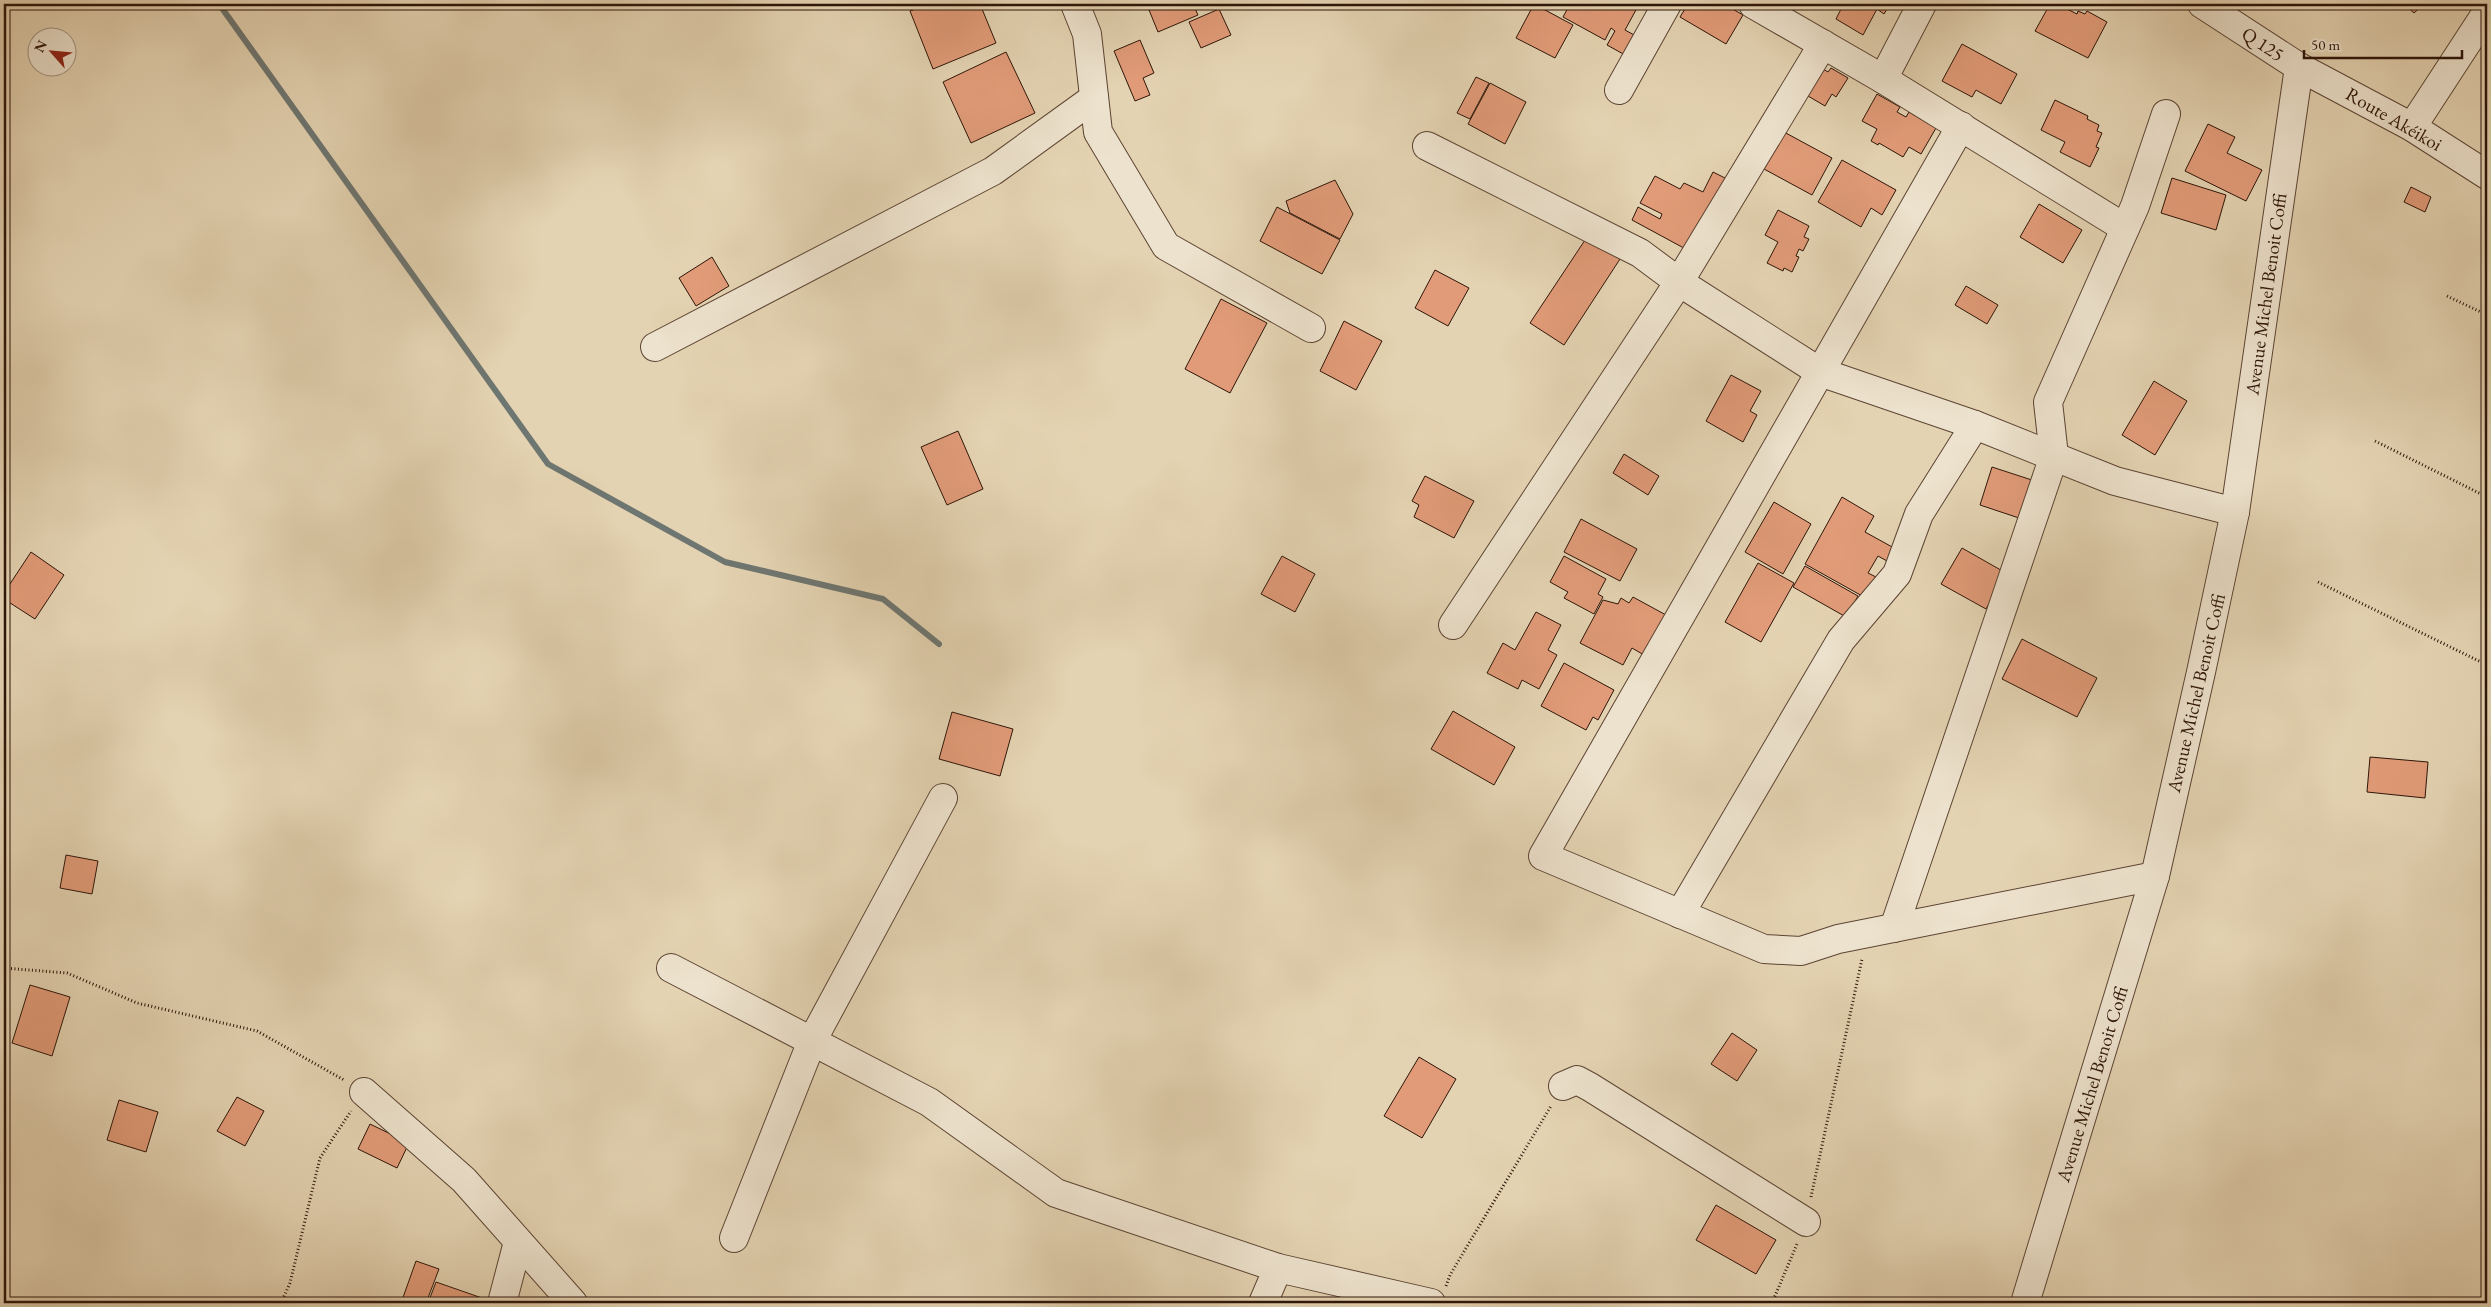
<svg xmlns="http://www.w3.org/2000/svg" width="2491" height="1307" viewBox="0 0 2491 1307" font-family="'EB Garamond',serif">
<style>
.lines{fill:none;stroke-linecap:round;stroke-linejoin:round}
.stream{stroke:#6e7671;stroke-width:6}
.building{fill:#e19b78;stroke:#2e1509}
.minor-casing{stroke:#5c4433;stroke-width:30}
.path{stroke:#2e1509;stroke-width:3;stroke-dasharray:1 2.5;stroke-linecap:butt}
.minor{stroke:#ede2cd;stroke-width:28}
.labels{text-anchor:middle;dominant-baseline:central;stroke-width:4;stroke-linejoin:round;paint-order:stroke}
.street-label{font-size:19px;fill:#2e1509;stroke:#ede2cd}
</style>
<rect width="100%" height="100%" fill="#e4d3b2"/>
<filter id="stains"><feTurbulence type="fractalNoise" baseFrequency=".004" numOctaves="4"/><feColorMatrix values="0 0 0 0 .2 0 0 0 0 .09 0 0 0 0 .02 0 0 0 .5 -.17"/></filter>
<radialGradient id="worn" r=".72"><stop offset=".6" stop-color="#630" stop-opacity="0"/><stop offset="1" stop-color="#630" stop-opacity=".3"/></radialGradient>
<g class="lines">
<polyline class="stream" points="219,4 548,464 725,562 883,599 939,644"/>
</g>
<g class="building">
<polygon points="929,4 936,4 938,8 948,4 980,4 996,43 933,69 910,11"/>
<polygon points="1193,4 1198,15 1158,32 1147,5"/>
<polygon points="1534,4 1573,25 1555,58 1516,38"/>
<polygon points="1570,4 1628,4 1637,8 1625,30 1636,36 1625,55 1607,45 1615,31 1611,28 1605,40 1563,17"/>
<polygon points="1688,4 1724,4 1743,15 1726,44 1680,17"/>
<polygon points="1830,4 1890,4 1884,14 1877,9 1863,35 1836,19 1841,9"/>
<polygon points="2050,4 2057,4 2077,14 2078,11 2085,14 2087,11 2107,22 2088,58 2035,31"/>
<polygon points="2404,4 2424,4 2414,13"/>
<polygon points="1219,9 1231,35 1201,48 1189,22"/>
<polygon points="1140,40 1154,73 1143,78 1150,95 1135,101 1114,51"/>
<polygon points="1962,44 2017,74 2001,104 1976,90 1972,97 1942,81"/>
<polygon points="1006,52 1035,113 971,143 943,82"/>
<polygon points="1831,68 1848,78 1836,97 1832,94 1825,106 1808,96 1823,69 1828,72"/>
<polygon points="1476,77 1489,83 1470,119 1457,113"/>
<polygon points="1490,83 1526,102 1505,144 1468,124"/>
<polygon points="1877,94 1900,107 1897,112 1906,117 1909,112 1936,128 1921,154 1909,147 1903,157 1879,143 1878,145 1871,141 1877,129 1862,121"/>
<polygon points="2055,100 2088,116 2087,119 2099,125 2097,131 2102,133 2096,147 2099,148 2090,167 2060,152 2065,142 2041,130"/>
<polygon points="2208,124 2235,137 2227,153 2262,170 2246,201 2185,171"/>
<polygon points="1784,132 1832,158 1812,195 1764,169"/>
<polygon points="1842,160 1896,190 1882,215 1871,208 1861,227 1818,202"/>
<polygon points="1713,172 1731,181 1693,253 1632,220 1638,207 1660,219 1662,214 1640,203 1655,176 1680,189 1684,183 1703,192"/>
<polygon points="2172,178 2226,195 2216,230 2161,213"/>
<polygon points="1335,180 1353,214 1340,239 1290,213 1286,201"/>
<polygon points="2411,187 2431,197 2425,212 2404,202"/>
<polygon points="2039,204 2082,230 2063,263 2020,237"/>
<polygon points="1277,207 1340,240 1322,274 1260,241"/>
<polygon points="1778,210 1809,226 1804,237 1809,239 1803,251 1799,249 1796,256 1799,257 1792,272 1784,268 1783,271 1767,263 1778,242 1765,235"/>
<polygon points="1587,237 1620,259 1564,345 1530,323"/>
<polygon points="712,257 729,286 696,306 679,278"/>
<polygon points="1435,270 1469,288 1448,326 1415,308"/>
<polygon points="1966,286 1998,305 1987,324 1955,305"/>
<polygon points="1221,299 1267,323 1230,393 1185,369"/>
<polygon points="1344,321 1382,341 1356,390 1320,371"/>
<polygon points="1731,375 1761,391 1750,411 1757,415 1743,442 1706,421"/>
<polygon points="2154,381 2187,401 2155,455 2122,435"/>
<polygon points="958,431 983,489 947,505 921,447"/>
<polygon points="1624,454 1659,476 1648,495 1613,473"/>
<polygon points="1992,467 2041,483 2028,521 1980,505"/>
<polygon points="1425,476 1474,501 1454,538 1414,517 1419,505 1412,501"/>
<polygon points="1842,497 1874,516 1865,532 1894,548 1887,561 1878,556 1868,573 1876,577 1864,597 1805,564"/>
<polygon points="1774,502 1811,524 1783,574 1745,552"/>
<polygon points="1581,519 1637,549 1620,581 1564,552"/>
<polygon points="1962,548 2006,573 1986,609 1941,584"/>
<polygon points="31,552 64,575 35,619 4,599 4,593"/>
<polygon points="1282,556 1315,574 1295,612 1261,594"/>
<polygon points="1564,556 1606,579 1598,594 1603,597 1594,614 1564,598 1568,592 1550,582"/>
<polygon points="1758,563 1794,583 1761,642 1725,622"/>
<polygon points="1805,566 1858,596 1846,617 1793,587"/>
<polygon points="1633,597 1666,615 1644,655 1632,648 1623,665 1580,643 1603,600 1618,604 1621,598 1629,603"/>
<polygon points="1536,612 1561,625 1548,650 1557,655 1539,689 1522,680 1518,689 1487,673 1503,643 1515,650"/>
<polygon points="2022,639 2097,678 2077,717 2002,679"/>
<polygon points="1564,663 1614,690 1598,720 1593,717 1586,730 1541,706"/>
<polygon points="1453,711 1515,747 1494,785 1431,749"/>
<polygon points="952,712 1013,729 1000,776 939,759"/>
<polygon points="2370,757 2428,762 2425,798 2367,792"/>
<polygon points="66,855 98,861 92,894 60,888"/>
<polygon points="30,985 70,997 52,1056 12,1043"/>
<polygon points="1732,1033 1757,1050 1737,1081 1711,1064"/>
<polygon points="1419,1057 1456,1079 1422,1138 1384,1116"/>
<polygon points="237,1097 264,1111 245,1146 217,1131"/>
<polygon points="119,1100 158,1112 146,1152 107,1140"/>
<polygon points="370,1124 409,1143 397,1168 358,1149"/>
<polygon points="1716,1205 1776,1240 1756,1274 1696,1240"/>
<polygon points="416,1261 439,1269 426,1303 401,1303"/>
<polygon points="436,1282 482,1298 480,1303 428,1303"/>
</g>
<g class="lines">
<g class="minor-casing">
<g id="minor">
<polyline points="1075,4 1087,34 1098,132 1166,246 1311,328"/>
<polyline points="1753,4 1883,79 2125,228"/>
<polyline points="2202,4 2299,67 2412,127 2487,175"/>
<polyline points="1883,79 1922,4"/>
<polyline points="1619,90 1667,4"/>
<polyline points="1961,126 1543,856 1764,949 1801,951 1838,939 2155,876"/>
<polyline points="2412,127 2487,12"/>
<polyline points="1427,146 1640,253 1679,282 1820,372 1975,425 2115,481 2235,512"/>
<polyline points="655,347 993,171 1094,98"/>
<polyline points="1453,625 1679,282 1823,44"/>
<polyline points="1680,914 1841,640 1897,574 1919,514 1975,425"/>
<polyline points="1894,928 2054,456 2048,402 2135,206 2166,114"/>
<polyline points="671,968 929,1102 1056,1193 1278,1268 1431,1303"/>
<polyline points="1563,1086 1577,1080 1590,1087 1806,1222"/>
<polyline points="364,1092 464,1180 573,1303"/>
<polyline points="734,1238 812,1041 943,798"/>
<polyline points="502,1303 518,1242"/>
<polyline points="1263,1303 1278,1268"/>
<polyline points="2025,1303 2155,876 2201,672 2235,512 2299,67"/>
</g>
</g>
<g class="path">
<polyline points="2447,296 2487,315"/>
<polyline points="2375,441 2487,497"/>
<polyline points="2318,582 2487,665"/>
<polyline points="4,968 67,973 137,1003 257,1031 344,1080"/>
<polyline points="1811,1197 1862,959"/>
<polyline points="1446,1286 1450,1275 1551,1106"/>
<polyline points="281,1303 290,1283 320,1158 351,1111"/>
<polyline points="1772,1303 1797,1244"/>
</g>
<use href="#minor" class="minor"/>
</g>
<g class="labels">
<g class="street-label">
<text transform="translate(2263 44) rotate(33)">Q 125</text>
<text transform="translate(2394 119) rotate(30)">Route Akéikoi</text>
<text transform="translate(2266 294) rotate(-82)">Avenue Michel Benoit Coffi</text>
<text transform="translate(2196 693) rotate(-77)">Avenue Michel Benoit Coffi</text>
<text transform="translate(2092 1084) rotate(-73)">Avenue Michel Benoit Coffi</text>
</g>
</g>
<rect width="2491" height="1307" fill="none" stroke="#e4d3b2" stroke-width="20"/>
<rect x="5" y="5" width="2481" height="1297" fill="none" stroke="#2e1509" stroke-width="2.5"/>
<rect x="10" y="10" width="2471" height="1287" fill="none" stroke="#2e1509"/>
<g transform="translate(52 52) rotate(297)"><circle r="24" fill="#ede2cd" stroke="#a1907f"/>
<path d="M0-4L9 19L0 12L-9 19Z" fill="#8f2418"/>
<text y="-8" font-size="14" font-weight="bold" text-anchor="middle" fill="#2e1509">N</text>
</g>
<path d="M2304 50v8h158v-8" fill="none" stroke="#2e1509" stroke-width="2.5"/>
<text x="2311" y="50" font-size="15" fill="#2e1509" stroke="#ede2cd" stroke-width="4" paint-order="stroke">50 m</text>
<rect width="100%" height="100%" filter="url(#stains)"/>
<rect width="100%" height="100%" fill="url(#worn)"/>
</svg>
